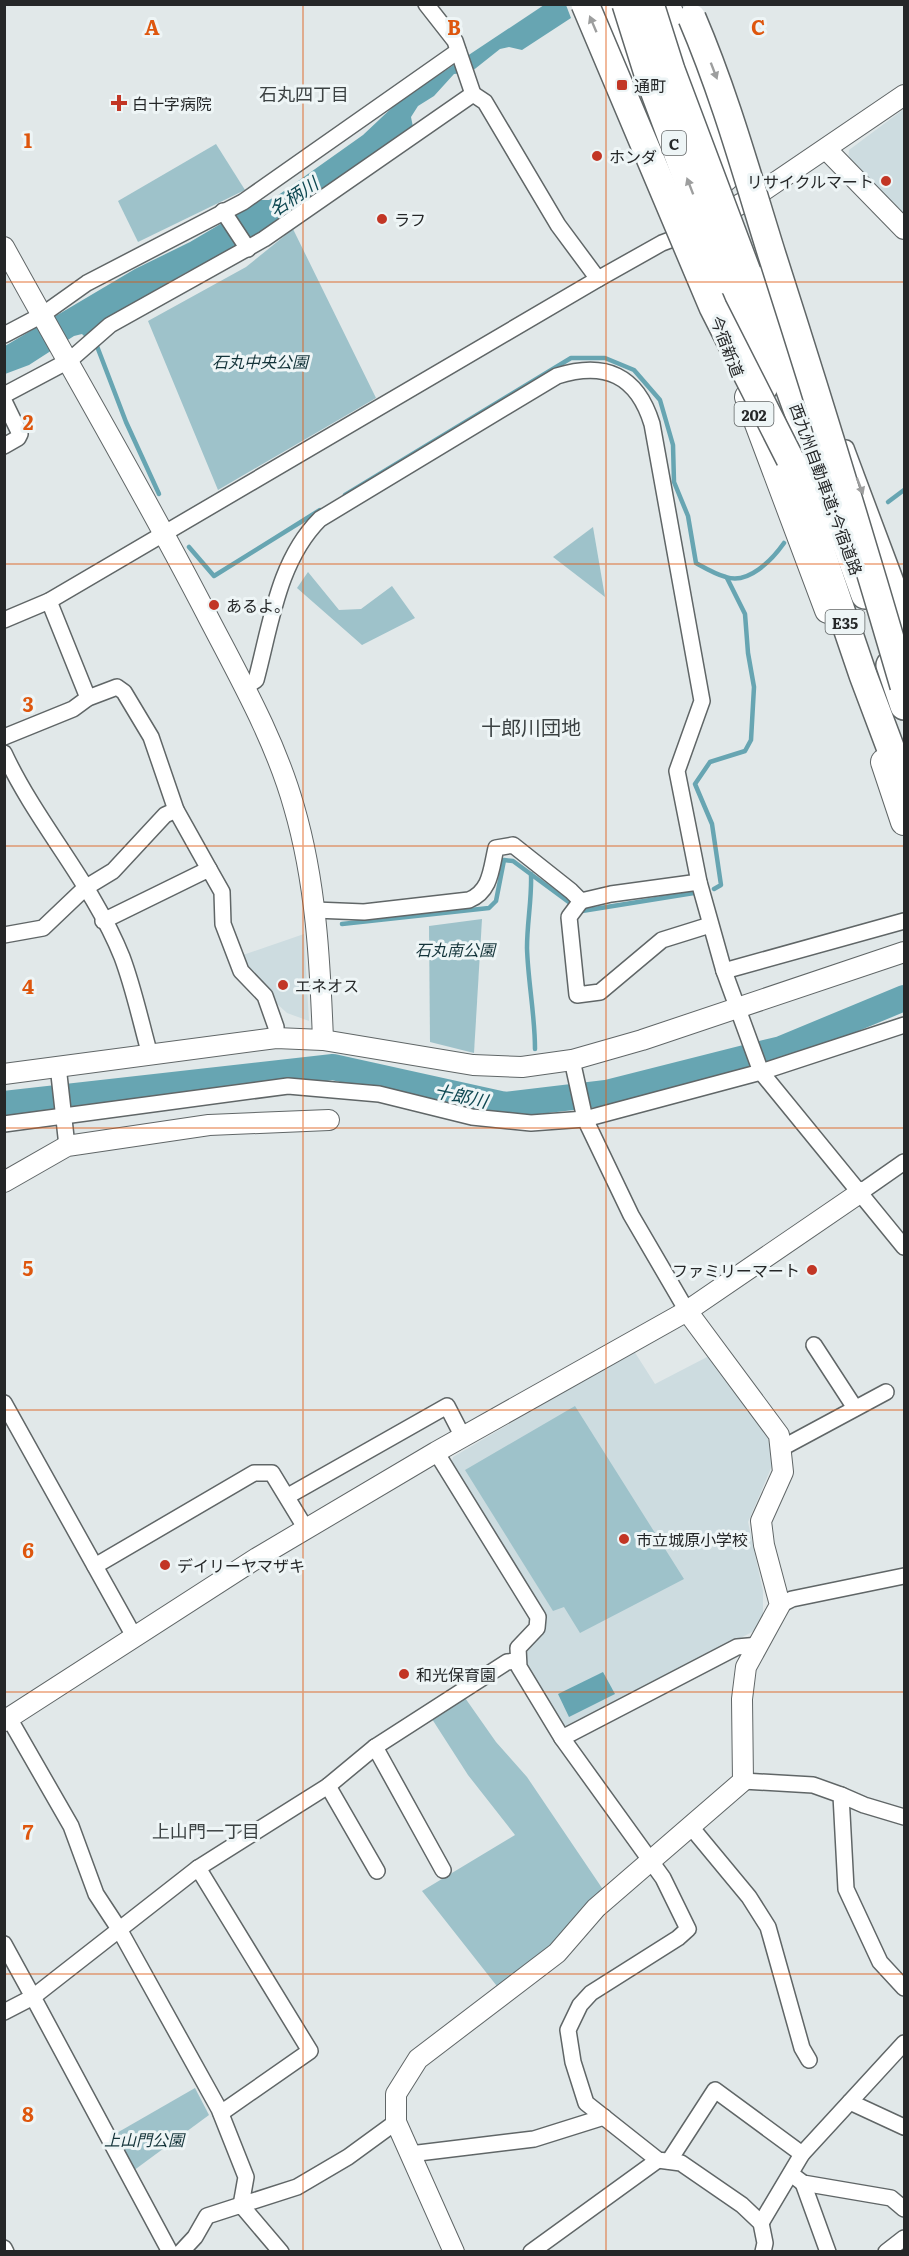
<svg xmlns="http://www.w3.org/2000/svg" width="909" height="2256" viewBox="0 0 909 2256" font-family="Literata,'Noto Sans JP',serif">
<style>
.built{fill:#cddce0}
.green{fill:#9ec2ca}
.water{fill:#67a5b2}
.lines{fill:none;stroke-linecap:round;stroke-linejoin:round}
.stream{stroke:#67a5b2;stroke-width:4.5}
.river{stroke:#67a5b2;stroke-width:26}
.minor-casing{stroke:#606667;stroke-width:18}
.tertiary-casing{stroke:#606667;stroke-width:22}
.trunk-casing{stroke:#606667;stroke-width:28}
.motorway-casing{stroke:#606667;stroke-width:30}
.minor{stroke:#fff;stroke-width:15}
.tertiary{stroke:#fff;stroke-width:20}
.trunk{stroke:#fff;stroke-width:26}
.motorway{stroke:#fff;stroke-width:27}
.motorway-bridge-casing{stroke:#606667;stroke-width:30;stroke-linecap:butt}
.motorway-bridge{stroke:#fff;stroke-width:27}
.oneway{fill:#9d9e9e}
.grid{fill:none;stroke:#de560d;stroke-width:1.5;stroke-opacity:0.55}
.poi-dot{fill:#c23625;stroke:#eef5f6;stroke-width:2}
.labels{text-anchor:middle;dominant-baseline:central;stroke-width:6;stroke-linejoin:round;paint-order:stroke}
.shield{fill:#eef5f6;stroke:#616566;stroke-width:1.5}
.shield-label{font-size:15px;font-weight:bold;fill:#252728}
.poi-label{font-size:16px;fill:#252728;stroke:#eef5f6;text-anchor:start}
.street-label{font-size:16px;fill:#252728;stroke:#eef5f6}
.park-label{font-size:16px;font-style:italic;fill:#14343a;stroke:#eef5f6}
.neighbourhood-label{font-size:18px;fill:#3c4243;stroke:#eef5f6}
.water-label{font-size:18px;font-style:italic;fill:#0e4751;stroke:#eef5f6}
.quarter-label{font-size:20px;fill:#3c4243;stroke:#eef5f6}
.grid-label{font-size:20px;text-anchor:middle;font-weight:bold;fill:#de560d;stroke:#eef5f6;stroke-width:6;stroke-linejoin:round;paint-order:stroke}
</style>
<rect width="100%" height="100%" fill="#e1e8e9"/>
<g class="built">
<polygon points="904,109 904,221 848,161 849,150"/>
<polygon points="304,934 309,1021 287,1013 275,1002 245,968 240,956"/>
<polygon points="634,1351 655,1384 709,1356 765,1432 773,1449 772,1466 748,1522 763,1591 763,1614 756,1630 565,1728 526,1667 524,1654 543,1633 546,1617 451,1464 453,1457"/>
</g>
<g class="green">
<polygon points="216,144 245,190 138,242 118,201"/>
<polygon points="293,229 376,398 218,490 148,321 246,267"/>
<polygon points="593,527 605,597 553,557"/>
<polygon points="308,572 339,610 361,609 392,586 415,618 362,645 297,588"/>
<polygon points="482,919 474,1053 430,1042 429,926"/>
<polygon points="575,1406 684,1579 580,1633 564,1607 553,1611 465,1470"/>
<polygon points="463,1695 496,1742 527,1777 604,1891 543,1953 500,1990 422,1891 515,1835 468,1775 432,1719"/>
<polygon points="195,2088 209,2115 133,2171 115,2134"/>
</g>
<g class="water">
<polygon points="544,5 566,5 571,18 522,50 509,47 500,49 471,72 454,74 434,96 418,106 411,117 413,127 238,248 187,272 105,319 85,337 82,334 74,336 29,365 5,374 5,346 135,269 190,242 261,200 269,200 277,196 363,135 398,102"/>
<polygon points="603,1672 615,1694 569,1717 558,1694"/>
</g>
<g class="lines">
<g class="stream">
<polyline points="95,341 126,422 159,494"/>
<path d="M 345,495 L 571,358 L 605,358 L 634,370 L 660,400 L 673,445 L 674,482 L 688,516 L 696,563 C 705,568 715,574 726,577 C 748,585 772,560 784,543"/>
<polyline points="888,502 904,490"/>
<polyline points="189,547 214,576 320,510"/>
<path d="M 531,874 C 532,899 527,922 527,948 C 528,982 535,1015 535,1049"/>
<polyline points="714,889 721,885 712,824 695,784 710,762 745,751 751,740 754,687 748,653 745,614 727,578"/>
<polyline points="582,911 694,893"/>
<polyline points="342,924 489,908 496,901 504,860 513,861 570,903"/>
</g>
<polyline class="river" points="4,1104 333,1067 505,1105 606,1093 781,1049 904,998"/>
<g class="minor-casing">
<g id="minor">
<polyline points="426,4 455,41 473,94 485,102 558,225 598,279"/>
<polyline points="223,211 248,249"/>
<polyline points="757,262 778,311"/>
<polyline points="4,335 42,315 87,283 243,202 458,51"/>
<polyline points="4,395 70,360 110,325 264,239 473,94"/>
<polyline points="4,401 20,434 18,438 4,446"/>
<polyline points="846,448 903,600"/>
<polyline points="49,601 88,698"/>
<polyline points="4,620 49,601 598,279 662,243 686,234"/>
<path d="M 244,688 L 256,680 C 271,624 278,561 320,519 L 557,376 C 605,361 637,375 652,424 L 702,701 L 677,771 L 699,882 L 724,971 L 761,1072 L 904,1247"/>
<polyline points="4,737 73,709 88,698 117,687 124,692 151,737 176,810 209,869"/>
<path d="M 4,753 C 37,824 93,884 122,957 C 134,989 141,1023 150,1055"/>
<polyline points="581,901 569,917 577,995 600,992 662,940 710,925"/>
<path d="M 315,910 L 364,912 L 469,900 C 491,891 491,869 496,848 L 513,845 L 571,891 L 581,901 L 611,894 L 699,882"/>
<polyline points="103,921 209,869 222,892 223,924 241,971 265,996 276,1027 276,1038"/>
<polyline points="4,935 43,928 85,888 113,871 165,815 176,810"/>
<polyline points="724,971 904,921"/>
<polyline points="572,1060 585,1119 631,1215 687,1311"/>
<polyline points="58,1066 67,1146"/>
<polyline points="4,1124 288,1086 379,1094 472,1117 531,1123 585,1119 761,1072 904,1025"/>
<polyline points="861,1192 904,1162"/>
<polyline points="814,1345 855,1408"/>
<polyline points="4,1403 135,1638"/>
<polyline points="780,1449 886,1392"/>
<polyline points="436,1452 538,1617 537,1628 518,1648 519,1667 562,1738 663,1878 688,1929 678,1938 591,1993 580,2005 568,2030 573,2062 586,2103 658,2160 681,2163 742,2205 761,2223 765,2243 763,2252"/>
<polyline points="288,1496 447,1406 463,1437"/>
<polyline points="95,1566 254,1473 272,1473 306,1529"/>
<polyline points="780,1605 792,1599 904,1576"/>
<polyline points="9,1718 71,1826 96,1894 119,1929 219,2109 246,2177 241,2205 297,2187 348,2157 396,2122"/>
<polyline points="562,1738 737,1647 759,1645"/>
<polyline points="375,1747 443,1870"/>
<polyline points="743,1781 813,1785 841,1795 846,1889 880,1962 904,1988"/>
<polyline points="328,1786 377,1871"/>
<polyline points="841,1795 864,1805 904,1817"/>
<polyline points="691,1827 749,1897 768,1927 802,2048 809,2060"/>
<polyline points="198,1868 310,2051 221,2113"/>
<polyline points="4,1944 33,1997 4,2012"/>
<polyline points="850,2102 904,2127"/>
<polyline points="410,2154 534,2139 604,2117"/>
<polyline points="669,2161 715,2090 802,2154"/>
<polyline points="791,2174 803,2183 891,2198 904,2209"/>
<polyline points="803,2183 828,2252"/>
<polyline points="761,2223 802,2154 904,2043"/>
<polyline points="4,2248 6,2252"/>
<polyline points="170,2252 33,1997 198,1868 328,1786 375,1747 507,1662 517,1661"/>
<polyline points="181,2252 195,2237 207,2216 241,2205 281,2252"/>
<polyline points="531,2252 658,2160"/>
<polyline points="886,2252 904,2238"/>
</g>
</g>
<g class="tertiary-casing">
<g id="tertiary">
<polyline points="826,149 904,229"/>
<polyline points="713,219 757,195 904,95"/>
<path d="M 4,247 C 71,369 142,489 206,613 C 238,675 275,739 294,807 C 316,882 320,961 323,1040"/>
<polyline points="4,1074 276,1038 323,1040 473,1065 522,1067 572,1060 642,1040 904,952"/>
<polyline points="4,1182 67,1146 209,1125 329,1120"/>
<polyline points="4,1721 257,1558 436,1452 687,1311 861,1192"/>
<polyline points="454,2252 396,2122 396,2094 418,2059 557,1953 596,1908 743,1781 742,1699 746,1667 780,1605 764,1545 761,1521 783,1472 779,1435 687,1311"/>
</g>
</g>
<g class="trunk-casing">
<g id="trunk">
<polyline points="606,4 645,118"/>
<polyline points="667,4 725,178"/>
<polyline points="748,397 828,610"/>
<polyline points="884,762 904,822"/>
</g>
</g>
<g class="motorway-casing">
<g id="motorway">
<polyline points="747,272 865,595"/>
<polyline points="725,280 764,387"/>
<polyline points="782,437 863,675 904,784"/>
<polyline points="884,587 904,633"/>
<polyline points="890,665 904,706"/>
</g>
</g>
<use href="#minor" class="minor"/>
<use href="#tertiary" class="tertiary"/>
<use href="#trunk" class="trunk"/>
<use href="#motorway" class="motorway"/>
<g class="motorway-bridge-casing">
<g id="motorway-bridge">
<polyline points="585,4 713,307 790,459"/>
<polyline points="626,4 649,77 725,280"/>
<polyline points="650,4 671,70 747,272"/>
<path d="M 692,18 C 725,95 747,175 772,255 C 818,398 862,542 904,686"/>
</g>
</g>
<use href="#motorway-bridge" class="motorway-bridge"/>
</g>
<defs><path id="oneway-solid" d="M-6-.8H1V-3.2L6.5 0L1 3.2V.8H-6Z" transform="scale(1.5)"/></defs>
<g class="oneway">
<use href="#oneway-solid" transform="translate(593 24) rotate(-113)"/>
<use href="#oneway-solid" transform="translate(714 71) rotate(69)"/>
<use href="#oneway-solid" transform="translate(690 186) rotate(-111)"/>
<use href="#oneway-solid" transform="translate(860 486) rotate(69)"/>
</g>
<path class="grid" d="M 303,4 L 303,2252M 606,4 L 606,2252M 4,282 L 904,282M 4,564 L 904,564M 4,846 L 904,846M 4,1128 L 904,1128M 4,1410 L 904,1410M 4,1692 L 904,1692M 4,1974 L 904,1974"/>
<g class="poi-dot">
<rect x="616" y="79" width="12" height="12" rx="3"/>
<path d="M116 94h6v6h6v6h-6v6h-6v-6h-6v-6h6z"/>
<circle cx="597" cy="156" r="6"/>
<circle cx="886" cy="181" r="6"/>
<circle cx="382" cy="219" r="6"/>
<circle cx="214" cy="605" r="6"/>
<circle cx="283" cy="985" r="6"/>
<circle cx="812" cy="1270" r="6"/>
<circle cx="624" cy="1539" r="6"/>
<circle cx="165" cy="1565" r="6"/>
<circle cx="404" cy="1674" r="6"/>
</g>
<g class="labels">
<g class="shield">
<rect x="662" y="131" width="24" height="24" rx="4.5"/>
<rect x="734.5" y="402" width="39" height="24" rx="4.5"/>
<rect x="825.5" y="610" width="39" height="24" rx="4.5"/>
</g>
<g class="shield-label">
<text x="674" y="143">C</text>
<text x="754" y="414">202</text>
<text x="845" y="622">E35</text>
</g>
<g class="poi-label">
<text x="634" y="85">通町</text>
<text x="132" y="103">白十字病院</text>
<text x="609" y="156">ホンダ</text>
<text x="874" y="181" text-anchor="end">リサイクルマート</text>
<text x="394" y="219">ラフ</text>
<text x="226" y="605">あるよ。</text>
<text x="295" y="985">エネオス</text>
<text x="800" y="1270" text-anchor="end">ファミリーマート</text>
<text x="636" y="1539">市立城原小学校</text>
<text x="177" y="1565">デイリーヤマザキ</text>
<text x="416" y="1674">和光保育園</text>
</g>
<g class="street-label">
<text transform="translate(728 346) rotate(69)">今宿新道</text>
<text transform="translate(827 489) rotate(70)">西九州自動車道;今宿道路</text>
</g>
<g class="park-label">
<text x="260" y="361">石丸中央公園</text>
<text x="455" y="949">石丸南公園</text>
<text x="144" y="2139">上山門公園</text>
</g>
<g class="neighbourhood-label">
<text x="304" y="93">石丸四丁目</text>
<text x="206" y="1830">上山門一丁目</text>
</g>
<g class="water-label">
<text transform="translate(293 196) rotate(-34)">名柄川</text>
<text transform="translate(461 1095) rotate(12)">十郎川</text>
</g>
<g class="quarter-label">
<text x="531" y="726">十郎川団地</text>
</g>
</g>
<g class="grid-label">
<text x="152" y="35">A</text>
<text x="454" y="35">B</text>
<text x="758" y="35">C</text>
<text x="28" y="148">1</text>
<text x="28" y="430">2</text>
<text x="28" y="712">3</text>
<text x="28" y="994">4</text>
<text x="28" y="1276">5</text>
<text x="28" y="1558">6</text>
<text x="28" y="1840">7</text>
<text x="28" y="2122">8</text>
</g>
<rect width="909" height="2256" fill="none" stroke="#252728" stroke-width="12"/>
</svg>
